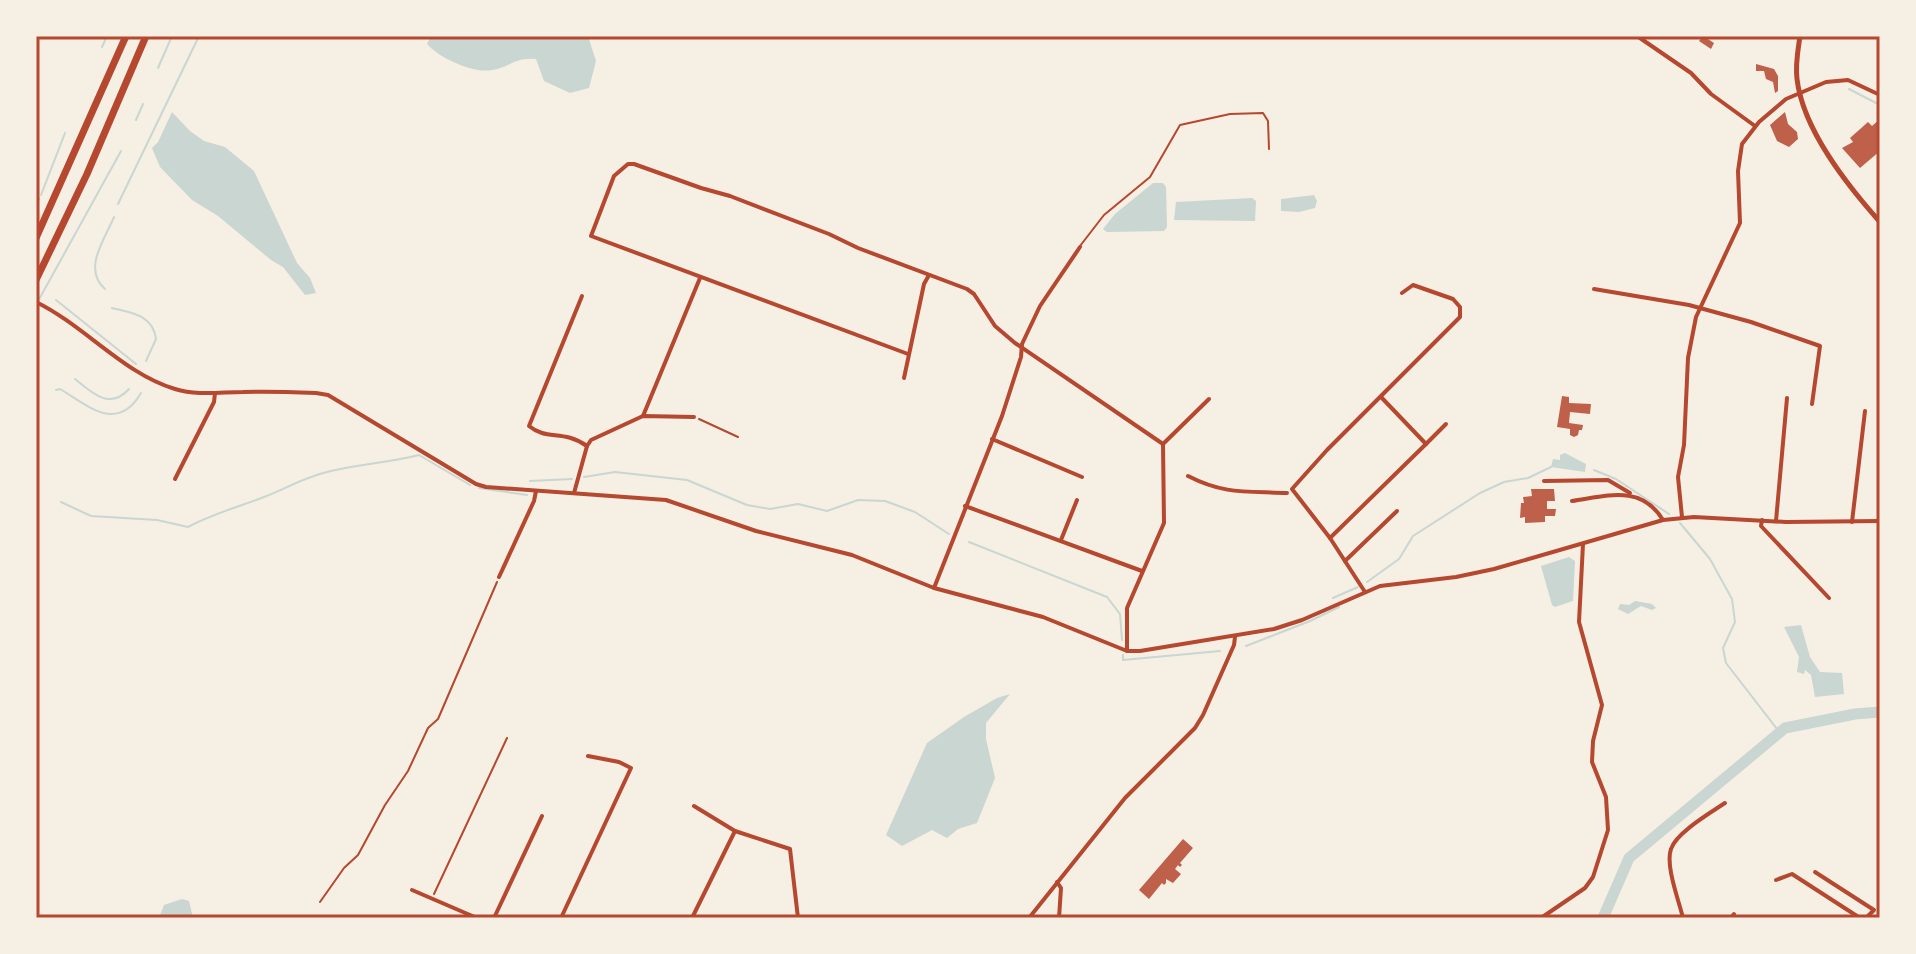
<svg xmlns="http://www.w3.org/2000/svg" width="1916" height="954" viewBox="0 0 1916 954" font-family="'Varela Round',sans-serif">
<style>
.water{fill:#c9d6d2}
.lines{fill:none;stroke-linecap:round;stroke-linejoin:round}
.stream{stroke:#c9d6d2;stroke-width:2}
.river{stroke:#c9d6d2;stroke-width:11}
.building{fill:#bf614a}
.path{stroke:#b5482f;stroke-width:2}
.service{stroke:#b5482f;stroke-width:2}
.minor{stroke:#b5482f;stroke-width:4}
.tertiary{stroke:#b5482f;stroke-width:4}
.secondary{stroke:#b5482f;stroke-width:5}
.motorway{stroke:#b5482f;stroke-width:7}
.neatline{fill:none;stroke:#b5482f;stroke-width:3}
</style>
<rect width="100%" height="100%" fill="#f6efe4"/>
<g class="water">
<path d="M 431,36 L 588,36 L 596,61 L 589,88 L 570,93 L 544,81 L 536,59 C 515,57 510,67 492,70 C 474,74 439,58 427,44 Z"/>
<polygon points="172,112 190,131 204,141 225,147 254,171 297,263 310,278 316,293 305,295 283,267 271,260 218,216 192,200 160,167 152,148 158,142"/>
<polygon points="1153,183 1163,183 1166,187 1167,227 1164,231 1107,232 1103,229 1115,214"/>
<polygon points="1314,195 1317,201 1315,208 1299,212 1281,211 1281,199"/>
<polygon points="1252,198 1256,201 1255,221 1174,220 1176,202"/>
<polygon points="1565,453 1586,464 1585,472 1551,467 1553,459 1560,460 1560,455"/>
<polygon points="1569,557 1575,561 1573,601 1555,607 1552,605 1541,566"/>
<polygon points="1635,601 1652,604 1656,608 1652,610 1641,606 1628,614 1618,609 1620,604 1629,605"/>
<polygon points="1801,625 1810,657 1820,672 1842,673 1844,694 1815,697 1811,675 1805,670 1804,674 1797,672 1799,657 1784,627"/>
<polygon points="1010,694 986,723 986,739 995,778 977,823 958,829 947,838 932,830 902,846 886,835 927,743 964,717 997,698"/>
<polygon points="182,899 189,901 193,918 159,918 164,905"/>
</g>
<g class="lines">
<g class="stream">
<polyline points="102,47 107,36"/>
<polyline points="158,68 172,36"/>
<polyline points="1849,89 1880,105"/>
<polyline points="136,120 143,104"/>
<polyline points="41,195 65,133"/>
<polyline points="118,204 199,36"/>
<polyline points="36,206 39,199"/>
<path d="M 105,289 C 82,269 105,239 114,217"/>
<polyline points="56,300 136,364"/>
<polyline points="37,303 121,151"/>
<path d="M 112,308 C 132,313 153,315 156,339 L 146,361"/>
<path d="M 75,379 C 93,394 110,410 129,389"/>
<path d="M 56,390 L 60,389 C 87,405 117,434 141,393"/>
<polyline points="1594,470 1616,479 1669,514"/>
<polyline points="584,477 615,472 687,480 747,505 770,509 798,504 827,511 858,500 885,501 915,512 949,534"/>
<polyline points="530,481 572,479"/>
<polyline points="479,488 527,495"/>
<path d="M 61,502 L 91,516 L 157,520 L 188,527 C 212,514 238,507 264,497 C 285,489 305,477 327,472 C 358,464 388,463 419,455 L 470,485"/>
<polyline points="1680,523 1710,559 1732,599 1735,622 1723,648 1726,663 1780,733"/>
<polyline points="969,542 1107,597 1120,614 1122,640"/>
<polyline points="1367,582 1399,559 1413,536 1480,493 1504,482 1528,478 1551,467"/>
<polyline points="1333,598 1358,587"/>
<polyline points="1246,646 1310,621 1339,607"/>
<polyline points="1123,655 1123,660 1220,651"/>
</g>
<polyline class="river" points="1603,918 1629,858 1785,728 1855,714 1880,712"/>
</g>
<g class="building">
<polygon points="1703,36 1714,43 1711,49 1699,41"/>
<polygon points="1756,64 1774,69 1778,76 1778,91 1775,93 1773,82 1766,79 1764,71 1756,71"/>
<polygon points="1785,112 1788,124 1797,132 1798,139 1789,147 1777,141 1770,125"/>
<polygon points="1880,119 1880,151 1860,168 1842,148 1853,142 1850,138 1868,122 1872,126"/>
<polygon points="1562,396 1569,397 1569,403 1591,404 1590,414 1570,412 1569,423 1583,425 1582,430 1579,430 1578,435 1574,437 1570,435 1570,429 1557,427"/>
<polygon points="1531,489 1554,489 1555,501 1547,501 1547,509 1556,509 1555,516 1545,516 1545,522 1525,523 1525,517 1520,518 1521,503 1524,503 1523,497 1532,496"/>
<rect x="1877" y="640" width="3" height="21"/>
<polygon points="1183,839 1193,848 1180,863 1182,865 1180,867 1178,865 1175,869 1181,874 1173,883 1166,879 1166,883 1164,885 1162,883 1149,899 1139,890"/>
</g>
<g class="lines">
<g class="path">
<polyline points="699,419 738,437"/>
<polyline points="434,894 507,738"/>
<polyline points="320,902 344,868 358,855 385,805 408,771 428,728 438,719 497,582"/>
</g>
<polyline class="service" points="1080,246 1104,215 1150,177 1180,125 1230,114 1263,113 1268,121 1269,149"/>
<g class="minor">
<polyline points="1637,36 1691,73 1711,94 1755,126"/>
<polyline points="1594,289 1689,305 1751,322 1820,346 1812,404"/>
<path d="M 582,296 L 529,426 C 547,441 563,429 587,446"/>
<polyline points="908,354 591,236 614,176 628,164 634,164 701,188 730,196 829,234 858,248 967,289 974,294 995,326 1015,343 1163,444"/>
<polyline points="904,378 924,284 929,275"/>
<polyline points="643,416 700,278"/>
<polyline points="992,439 1082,477"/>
<polyline points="1163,444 1209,399"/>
<polyline points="1426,444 1446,424"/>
<path d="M 1188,476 C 1225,495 1247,491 1287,493"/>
<polyline points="175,479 214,402 215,393"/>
<polyline points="1544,481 1608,480 1630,493"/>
<polyline points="574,493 587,446 591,440 643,416 694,417"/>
<path d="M 1572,501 C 1607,496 1641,484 1663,520"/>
<polyline points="965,506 1142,571"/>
<polyline points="1682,517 1678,477 1684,445 1688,358 1696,317 1740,223 1738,171 1742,144 1759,122 1786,99 1826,82 1848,80 1880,95"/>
<polyline points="1762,520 1761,526 1829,598"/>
<polyline points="1776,521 1787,398"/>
<polyline points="1852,522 1865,411"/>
<polyline points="1330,538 1426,444 1381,397"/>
<polyline points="1061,540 1077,500"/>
<polyline points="1345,561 1397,511"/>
<polyline points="499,577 534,501 536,491"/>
<polyline points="934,588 1002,416 1021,357 1022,344 1040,306 1080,247"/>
<polyline points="1365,592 1330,538 1292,489 1327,450 1460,317 1460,307 1453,299 1413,285 1402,293"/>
<polyline points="1127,651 1127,608 1164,523 1163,444"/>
<polyline points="694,806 735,831 790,849 798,918"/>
<polyline points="1815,872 1874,910 1866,918"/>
<polyline points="1776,880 1792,874 1860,918"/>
<polyline points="1057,882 1061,888 1059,918"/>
<polyline points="412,890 477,918"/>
<polyline points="494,918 542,816"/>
<polyline points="561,918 631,768 619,762 588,756"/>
<polyline points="692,918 735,831"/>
<polyline points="1029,918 1125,798 1195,728 1203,715 1234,645 1235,637"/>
<polyline points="1541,918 1585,888 1593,877 1608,830 1606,797 1592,762 1593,741 1602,705 1579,622 1583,544"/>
<path d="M 1683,918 C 1679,901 1665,865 1671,849 C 1676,833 1710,813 1725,803"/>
<polyline points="1731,918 1734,914"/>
</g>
<path class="tertiary" d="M 36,302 C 85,326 124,374 175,389 C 197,396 221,392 243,392 C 267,391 292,392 316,393 L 328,395 L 476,484 L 486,487 L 666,500 L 756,531 L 852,555 L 934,588 L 1043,617 L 1127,651 L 1140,651 L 1274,629 L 1302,620 L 1380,586 L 1456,577 L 1494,569 L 1663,520 L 1694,517 L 1786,522 L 1880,521"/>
<path class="secondary" d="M 1800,36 C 1798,50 1795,65 1797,79 C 1803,130 1847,185 1880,222"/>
<g class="motorway">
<polyline points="36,238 126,36"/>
<polyline points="36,280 87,174 146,36"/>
</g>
</g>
<rect width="1916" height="954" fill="none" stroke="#f6efe4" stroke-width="76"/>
<rect x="38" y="38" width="1840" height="878" class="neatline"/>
</svg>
